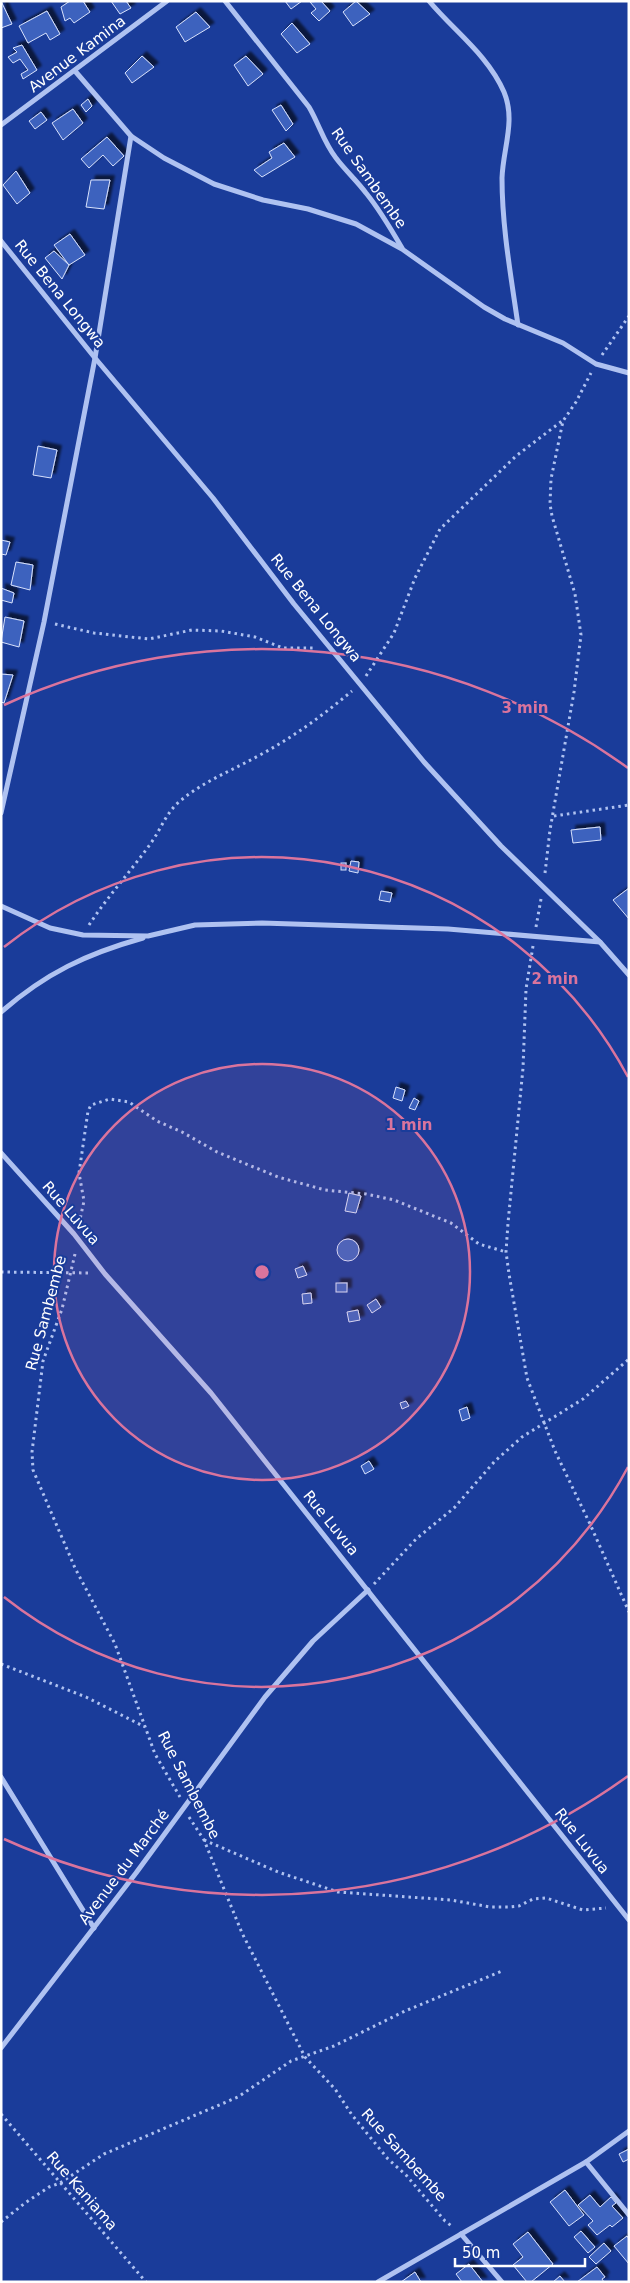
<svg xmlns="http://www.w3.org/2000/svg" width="630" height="2283" viewBox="0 0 630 2283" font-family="'DejaVu Sans',sans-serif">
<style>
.building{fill:#3e62be;stroke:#d7e1fc;filter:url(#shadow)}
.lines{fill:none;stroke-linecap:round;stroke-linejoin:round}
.path{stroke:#afc2f1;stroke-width:3;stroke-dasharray:2.5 4;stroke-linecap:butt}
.street{stroke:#afc2f1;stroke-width:5}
.ring{fill:none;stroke:#da749d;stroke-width:2.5}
.labels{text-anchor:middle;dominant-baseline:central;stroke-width:4;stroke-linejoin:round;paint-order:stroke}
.street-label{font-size:15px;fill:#fff;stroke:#1a3c9a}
.centre{fill:#da749d;stroke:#1a3c9a;stroke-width:2.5}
.ring-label{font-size:15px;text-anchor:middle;font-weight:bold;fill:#da749d;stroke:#1a3c9a;stroke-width:4;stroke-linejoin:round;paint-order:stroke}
</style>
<defs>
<filter id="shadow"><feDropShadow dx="4.5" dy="-4.5" stdDeviation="1" flood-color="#0009"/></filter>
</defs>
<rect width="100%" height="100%" fill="#1a3c9a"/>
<g class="building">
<polygon points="1,1 12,24 1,28"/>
<polygon points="70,1 83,1 90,12 74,23 70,18 65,21 61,7"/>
<polygon points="111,1 126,1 131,8 120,14"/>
<polygon points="285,1 302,1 291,9"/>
<polygon points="321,1 330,11 319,21 311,13 316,9 310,2"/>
<polygon points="356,1 370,14 353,26 343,12"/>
<polygon points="47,11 60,34 50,40 46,33 28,43 19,26"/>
<polygon points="196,12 210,27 185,42 176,27"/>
<polygon points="292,23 310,44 297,53 281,34"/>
<polygon points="22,45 37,70 23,79 21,74 28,70 20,59 13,63 8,57 17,52 13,48"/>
<polygon points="142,56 154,67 132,83 125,73"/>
<polygon points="246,56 263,74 248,86 234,65"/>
<polygon points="88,99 92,106 86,112 81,105"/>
<polygon points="281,105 293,124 286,131 272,110"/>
<polygon points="73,109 83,123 63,140 52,123"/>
<polygon points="41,112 47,120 35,129 29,121"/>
<polygon points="107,137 124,156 113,166 103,155 89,168 81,159"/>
<polygon points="284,143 295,157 262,177 254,170 272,158 269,152"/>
<polygon points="16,171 30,193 17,204 3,185"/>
<polygon points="91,180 110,180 104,209 86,207"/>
<polygon points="70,234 85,255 69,265 54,245"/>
<polygon points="54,251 69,265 62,279 45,258"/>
<polygon points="38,446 57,450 51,478 33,475"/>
<polygon points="1,540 10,542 6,555 1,554"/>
<polygon points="16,562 33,565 30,590 11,585"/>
<polygon points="1,588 14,593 12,603 1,600"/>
<polygon points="5,617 24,621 19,647 1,642"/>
<polygon points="1,674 13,675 4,703 1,702"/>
<polygon points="600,827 601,840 573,843 571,830"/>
<polygon points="351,861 359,862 358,873 349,871"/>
<rect x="341" y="863" width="5" height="7"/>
<polygon points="629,888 629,919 613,900"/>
<polygon points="381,891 392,893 390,902 379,900"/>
<polygon points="396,1087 405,1090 402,1101 393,1098"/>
<polygon points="414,1098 419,1101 415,1110 409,1108"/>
<polygon points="349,1193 361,1196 356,1213 345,1211"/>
<circle cx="348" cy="1250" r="11"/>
<polygon points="303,1266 307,1275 298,1278 295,1269"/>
<rect x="336" y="1283" width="11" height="9"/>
<polygon points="311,1293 312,1303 303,1304 302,1294"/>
<polygon points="376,1299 381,1307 372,1313 367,1305"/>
<polygon points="358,1310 360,1320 349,1322 347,1312"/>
<polygon points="406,1401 409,1406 402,1409 400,1403"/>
<polygon points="467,1407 470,1418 462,1421 459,1410"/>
<polygon points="369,1461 374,1469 365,1474 361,1466"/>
<polygon points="629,2149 629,2159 623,2162 619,2154"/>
<polygon points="565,2190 584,2215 569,2226 550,2202"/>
<polygon points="590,2195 600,2207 611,2197 616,2203 612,2206 623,2218 612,2227 610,2225 597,2235 588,2225 593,2221 578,2205"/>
<polygon points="581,2231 595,2247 588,2253 574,2237"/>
<polygon points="528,2232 553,2264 531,2282 527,2282 513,2265 523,2257 513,2244"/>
<polygon points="627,2236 629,2239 629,2264 614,2246"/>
<polygon points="604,2243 611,2251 596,2264 589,2257"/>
<polygon points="469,2264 483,2282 462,2282 456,2274"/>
<polygon points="597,2267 605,2277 602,2279 604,2282 577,2282"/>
<polygon points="415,2272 421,2282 401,2282"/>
<polygon points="560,2276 565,2282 553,2282"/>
</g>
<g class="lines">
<g class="path">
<polyline points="602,355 629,316"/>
<polyline points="55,624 94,633 149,639 192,630 221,631 255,637 283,648 316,648"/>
<polyline points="366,676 394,633 415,578 440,529 516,456 562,421"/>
<polyline points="554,816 629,805"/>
<polyline points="545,873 550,830 574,692 581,635 575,594 552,516 550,504 551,479 563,421 576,402 591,373"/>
<path d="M 89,925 C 108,896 131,871 151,843 C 161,829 166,813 179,802 C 202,782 231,771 258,756 C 292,738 322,716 352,691"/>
<polyline points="536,927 541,899"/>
<polyline points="533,946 526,989 523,1068 508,1223 506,1252 509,1274 527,1378 555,1451 590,1524 629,1612"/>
<polyline points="79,1224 84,1201 79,1173 88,1111 91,1105 110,1099 129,1102 157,1121 182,1132 217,1152 278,1177 325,1190 366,1194 394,1200 451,1223 479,1244 506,1252"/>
<polyline points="75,1254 62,1309 43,1361 32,1452 33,1470 75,1568 115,1644 155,1754 180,1797"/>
<polyline points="1,1272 92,1273"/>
<polyline points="374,1584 416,1539 454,1508 495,1461 522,1437 583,1399 629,1359"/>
<polyline points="1,1664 86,1697 145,1727"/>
<polyline points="189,1817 204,1840 242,1933 305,2057 335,2089 352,2115 388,2159 406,2175 445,2221 453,2227"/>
<polyline points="204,1840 278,1872 338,1892 451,1900 490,1907 508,1907 519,1906 533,1899 546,1898 583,1910 606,1908"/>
<polyline points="1,2114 146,2282"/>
<polyline points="1,2222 25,2203 49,2187 60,2183 104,2154 238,2097 291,2061 334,2046 405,2011 502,1971"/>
</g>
<g class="street">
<path d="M 225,1 L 309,107 C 319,124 324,143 336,158 C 345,170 357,181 366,193 C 380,210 391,229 402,248"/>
<path d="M 429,1 C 454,31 488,55 504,92 C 516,121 503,148 502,178 C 502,227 511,276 518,325"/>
<polyline points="1,125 167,1"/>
<polyline points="131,136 164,158 214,184 263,200 308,209 356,224 402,249 484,307 505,319 563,343 596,364 629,373"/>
<polyline points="1,241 95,358 213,498 294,604 424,762 501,846 600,942 629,975"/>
<polyline points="1,813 44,622 95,358 131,136 75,71"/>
<polyline points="1,906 50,928 83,935 148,936 195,925 262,923 448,929 600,942"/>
<path d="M 1,1012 C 46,973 86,954 143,938"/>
<polyline points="1,1153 74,1234 105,1274 211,1393 629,1920"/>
<polyline points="1,1777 94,1928"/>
<polyline points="1,2048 136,1873 265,1697 313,1641 368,1590"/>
<polyline points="586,2162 629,2215"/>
<polyline points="461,2234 502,2282"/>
<polyline points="378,2282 586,2162 629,2131"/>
</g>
</g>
<circle cx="262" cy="1272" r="208" fill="#da749d" fill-opacity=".12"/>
<g class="ring">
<circle cx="262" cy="1272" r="208"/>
<path d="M628 1467A415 415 0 0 1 4 1597M4 947A415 415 0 0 1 628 1077"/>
<path d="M628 1776A623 623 0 0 1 4 1839M4 705A623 623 0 0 1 628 768"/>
</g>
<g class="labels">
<g class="street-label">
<text transform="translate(77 54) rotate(-37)">Avenue Kamina</text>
<text transform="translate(369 178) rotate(55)">Rue Sambembe</text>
<text transform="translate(60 294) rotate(51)">Rue Bena Longwa</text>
<text transform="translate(316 608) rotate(51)">Rue Bena Longwa</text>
<text transform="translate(71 1213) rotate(49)">Rue Luvua</text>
<text transform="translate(46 1313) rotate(-75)">Rue Sambembe</text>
<text transform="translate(331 1523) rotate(51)">Rue Luvua</text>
<text transform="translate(189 1785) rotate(63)">Rue Sambembe</text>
<text transform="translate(582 1841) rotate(52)">Rue Luvua</text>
<text transform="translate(124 1867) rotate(-53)">Avenue du Marché</text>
<text transform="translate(404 2155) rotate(48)">Rue Sambembe</text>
<text transform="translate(82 2191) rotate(49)">Rue Kaniama</text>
</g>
</g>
<circle cx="262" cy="1272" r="8" class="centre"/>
<g class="ring-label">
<text x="525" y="713">3 min</text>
<text x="555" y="984">2 min</text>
<text x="409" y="1130">1 min</text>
</g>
<rect width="630" height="2283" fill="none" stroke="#ffffff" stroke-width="5"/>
<path d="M455 2258v8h130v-8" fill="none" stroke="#ffffff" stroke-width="2.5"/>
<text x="462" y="2258" font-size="15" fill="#ffffff" stroke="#1a3c9a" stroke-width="4" paint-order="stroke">50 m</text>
</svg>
